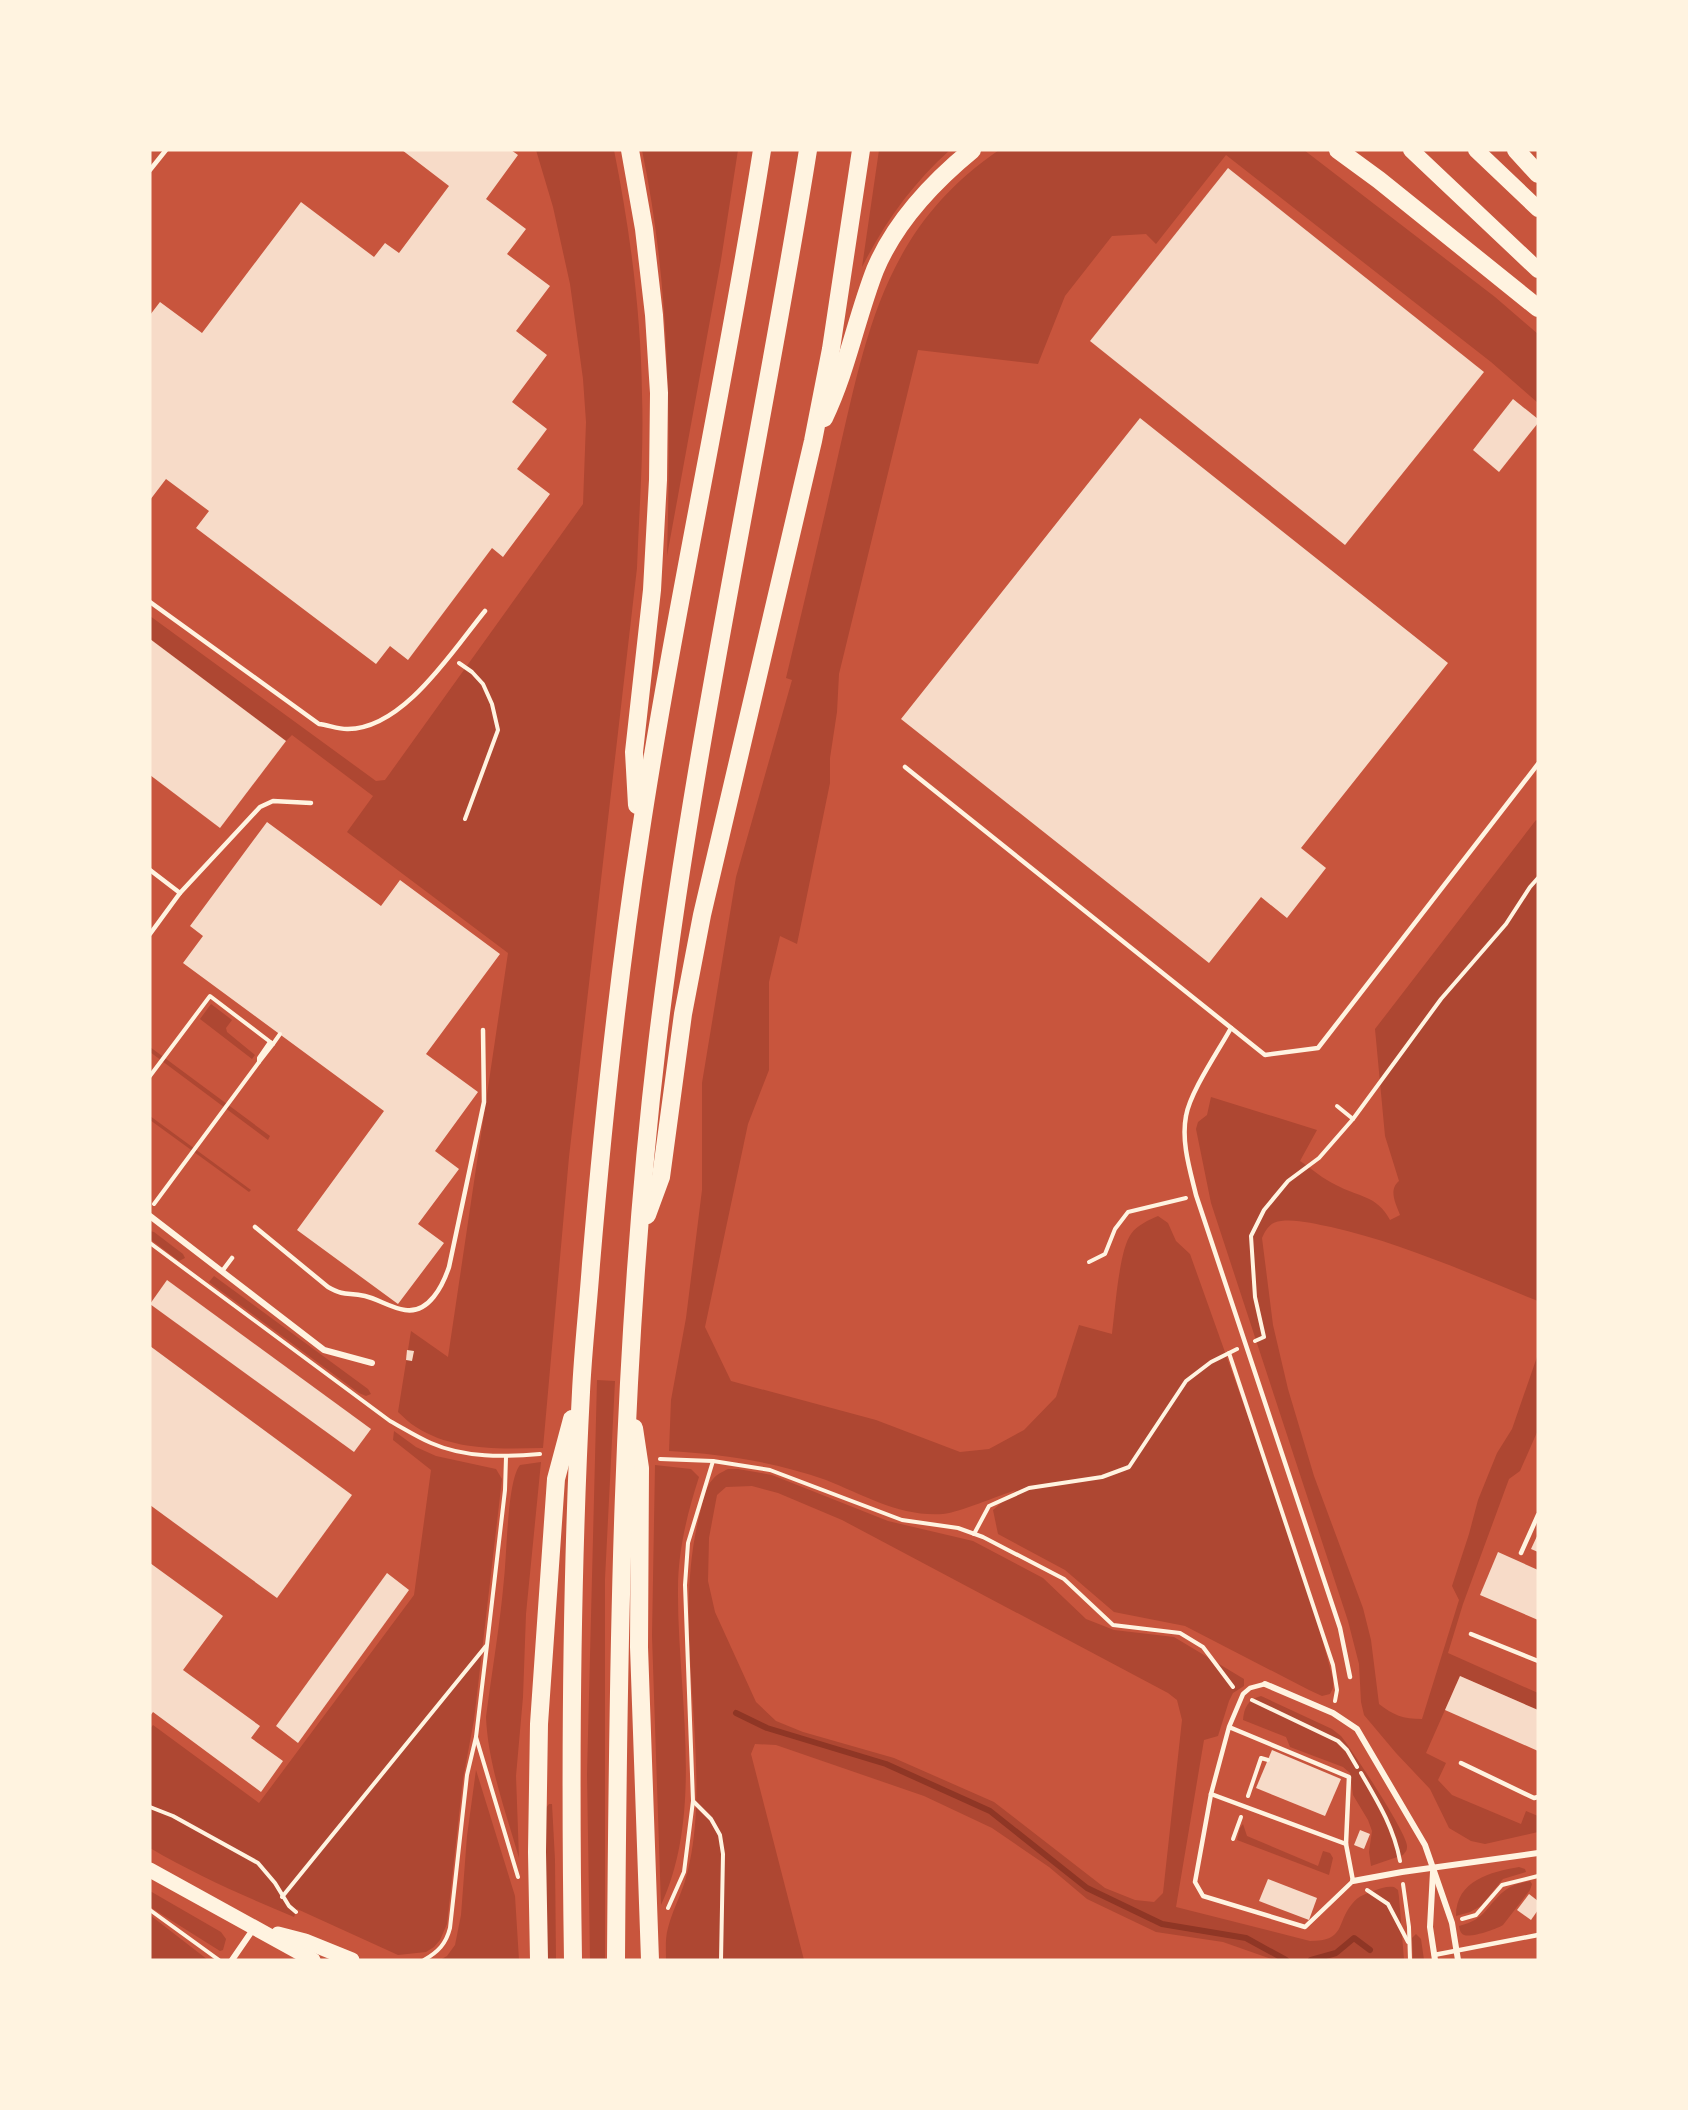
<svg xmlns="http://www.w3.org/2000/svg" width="1688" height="2110" viewBox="0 0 1688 2110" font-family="Lato,sans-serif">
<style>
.green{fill:#ae4732;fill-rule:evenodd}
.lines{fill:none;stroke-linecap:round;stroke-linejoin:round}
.stream{stroke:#8f3625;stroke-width:6}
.building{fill:#f7dbc8}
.path{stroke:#fff3e0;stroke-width:4}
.service{stroke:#fff3e0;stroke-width:4.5}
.minor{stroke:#fff3e0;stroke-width:6}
.primary{stroke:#fff3e0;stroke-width:15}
.trunk{stroke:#fff3e0;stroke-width:16}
.motorway{stroke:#fff3e0;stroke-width:18}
</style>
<rect width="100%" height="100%" fill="#c8553d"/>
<g class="green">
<path d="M 536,150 L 614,150 C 630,230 641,313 642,395 C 644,452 639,511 637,568 L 569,1157 L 543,1448 C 501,1449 453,1451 416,1427 C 409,1423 404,1417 398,1412 L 411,1331 L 448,1357 L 508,953 L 347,832 L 373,796 L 292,735 L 286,741 L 150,639 L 150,616 L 376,781 L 385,780 L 583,504 L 586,422 L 583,379 L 570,284 L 553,207 Z"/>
<path d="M 642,150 L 738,150 L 721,260 L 667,556 C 671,420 670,284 642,150 Z"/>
<path d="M 879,150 L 950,150 C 912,184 885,222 862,267 Z"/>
<path d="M 999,150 L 1304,150 L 1495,297 L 1538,334 L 1538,403 L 1491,362 L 1226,155 L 1156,244 L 1146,234 L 1112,236 L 1065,296 L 1038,364 L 918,350 L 839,674 L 837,712 L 830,758 L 830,783 L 797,944 L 780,936 L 769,982 L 769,1070 L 748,1124 L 705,1327 L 731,1381 L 876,1420 L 960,1452 L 989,1449 L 1024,1430 L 1056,1397 L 1079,1325 L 1112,1334 C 1115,1311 1119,1250 1131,1234 C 1137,1225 1149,1220 1158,1216 L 1168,1223 L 1176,1241 L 1190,1254 L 1267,1470 L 1315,1613 L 1333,1679 L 1333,1688 L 1330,1694 L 1322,1696 L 1309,1690 L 1185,1626 L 1114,1612 L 1065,1570 L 998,1534 L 993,1510 L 1016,1490 C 997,1496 961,1512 943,1514 C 900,1517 864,1495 826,1480 C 776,1462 722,1454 669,1451 L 671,1400 L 686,1318 L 702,1190 L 702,1083 L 736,877 L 792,680 L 786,678 C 803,607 820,536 836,465 C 866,337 882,230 999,150 Z"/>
<path d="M 1536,820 L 1538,821 L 1538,1301 C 1470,1274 1402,1243 1331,1227 C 1315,1224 1297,1219 1281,1221 C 1270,1222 1266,1229 1262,1238 L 1273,1325 L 1288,1389 L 1314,1476 L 1363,1608 L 1371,1640 L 1379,1704 C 1393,1715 1403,1719 1422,1719 L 1459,1600 L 1452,1586 L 1469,1534 L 1478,1500 L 1497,1453 L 1512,1429 L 1538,1354 L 1538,1430 L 1520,1471 L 1509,1479 L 1463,1604 L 1448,1653 L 1538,1693 L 1538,1710 L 1460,1676 L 1426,1753 L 1446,1763 L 1438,1780 L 1452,1795 L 1521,1824 L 1526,1811 L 1538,1816 L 1538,1832 L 1485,1844 L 1471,1841 L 1449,1828 L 1430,1789 L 1396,1753 L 1364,1715 L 1361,1702 L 1359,1664 L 1348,1621 L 1211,1203 L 1196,1129 L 1198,1122 L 1207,1115 L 1211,1097 L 1317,1130 L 1300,1161 C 1312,1169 1323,1179 1336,1185 C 1358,1197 1377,1195 1390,1220 L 1400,1215 C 1396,1204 1388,1190 1399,1181 L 1385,1136 L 1375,1029 Z"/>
<polygon points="211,1004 232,1020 226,1028 227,1032 255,1055 252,1059 200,1019"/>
<polygon points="150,1047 270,1136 268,1140 150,1052"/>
<polygon points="150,1116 251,1190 249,1192 150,1120"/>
<polygon points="150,1231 154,1232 183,1254 185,1258 179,1261 150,1239"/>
<polygon points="214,1276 368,1389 371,1394 366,1396 359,1393 209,1282"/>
<polygon points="597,1380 615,1381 605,1579 605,1960 590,1960 587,1774"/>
<path d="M 394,1431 L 416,1447 L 436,1456 L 496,1469 L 502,1479 L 474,1720 L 463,1779 L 447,1924 L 440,1940 L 434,1947 L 426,1952 L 398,1955 L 297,1909 L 294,1917 C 244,1896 196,1875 150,1848 L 150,1729 L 153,1725 L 259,1803 L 414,1595 L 431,1470 L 393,1440 Z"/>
<path d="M 541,1462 L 526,1614 L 523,1697 L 516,1776 L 519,1858 C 506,1812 488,1765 486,1717 C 492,1671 500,1625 504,1579 C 507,1555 507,1481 520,1465 Z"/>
<path d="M 655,1465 L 691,1469 L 699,1477 C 687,1514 678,1551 678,1589 C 677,1690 705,1811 661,1905 L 652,1636 Z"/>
<path d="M 728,1469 L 738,1469 L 772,1475 L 888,1521 L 973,1541 L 1043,1578 L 1086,1619 L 1114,1630 L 1174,1637 L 1244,1679 L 1244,1686 L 1233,1693 L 1229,1701 L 1218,1736 L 1204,1740 L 1176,1907 L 1310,1941 C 1346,1941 1336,1923 1352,1904 C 1358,1896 1367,1893 1376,1890 C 1382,1888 1387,1886 1394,1887 L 1398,1890 L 1399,1897 L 1404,1960 L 1274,1960 L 1223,1942 L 1156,1932 L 1087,1899 L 1049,1867 L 992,1828 L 924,1796 L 776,1745 L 755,1744 L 751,1754 L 804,1960 L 666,1960 C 666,1950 665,1938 668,1928 C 672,1912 680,1897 685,1881 C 692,1858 695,1832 696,1809 C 700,1710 675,1610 700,1513 C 703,1502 705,1487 713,1479 C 717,1474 722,1472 728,1469 ZM 752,1486 L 778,1493 L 842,1520 L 1168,1693 L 1177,1700 L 1182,1720 L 1163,1893 L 1154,1902 L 1135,1900 L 1105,1888 L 994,1802 L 894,1758 L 803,1732 L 776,1721 L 756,1702 L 715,1612 L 708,1581 L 709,1538 L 717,1495 L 726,1487 Z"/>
<path d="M 1261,1696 L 1332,1729 L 1341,1736 C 1352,1750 1407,1833 1407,1846 C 1407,1851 1406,1851 1403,1855 L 1371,1866 L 1369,1852 L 1372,1831 L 1368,1820 L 1353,1795 L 1350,1773 L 1343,1767 L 1290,1747 L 1286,1737 L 1243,1720 C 1244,1708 1248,1699 1261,1696 Z"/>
<polygon points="476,1770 515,1896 519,1960 440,1960 447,1956 455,1945 461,1915 467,1836"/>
<polygon points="549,1804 552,1804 555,1860 556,1960 547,1960 544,1857 546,1808"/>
<polygon points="1243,1824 1247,1836 1318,1866 1323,1851 1330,1853 1333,1858 1329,1875 1237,1840 1240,1828"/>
<path d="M 1519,1867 L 1525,1869 L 1526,1872 L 1503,1879 L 1481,1906 L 1470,1912 L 1456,1916 C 1456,1880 1491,1872 1519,1867 Z"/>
<path d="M 1530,1881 L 1532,1884 L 1530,1890 L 1503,1925 C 1497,1929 1471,1938 1464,1935 C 1460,1933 1460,1930 1459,1926 C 1488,1919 1486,1904 1507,1889 C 1513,1884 1522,1883 1530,1881 Z"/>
<polygon points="150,1891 221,1932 226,1939 223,1950 220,1951 150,1907"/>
<polygon points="150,1915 208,1960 150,1960"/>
<polygon points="1416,1934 1421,1939 1424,1960 1413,1960 1412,1938"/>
</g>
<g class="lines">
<g class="stream">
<polyline points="736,1713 767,1728 886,1764 990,1811 1087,1888 1162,1924 1246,1938 1286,1960"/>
<polyline points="1311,1960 1336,1953 1354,1938 1370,1950"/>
</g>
</g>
<g class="building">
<polygon points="402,150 511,150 518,155 486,199 526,229 507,254 550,286 516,331 547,355 512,402 547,429 517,469 550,494 503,557 492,548 408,660 390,646 376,664 196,528 209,511 166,479 150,500 150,315 160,302 202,333 301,202 374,257 385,243 399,253 449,186"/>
<polygon points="1228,168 1484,372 1345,545 1090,341"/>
<polygon points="1513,399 1538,419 1538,423 1499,472 1473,450"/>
<polygon points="1140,418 1448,663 1301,848 1326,868 1287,918 1261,897 1209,963 901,719"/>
<polygon points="150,639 286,741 220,828 150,775"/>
<polygon points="267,822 381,906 400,880 500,954 426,1054 478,1092 435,1151 459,1169 418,1224 444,1243 398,1304 297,1230 384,1111 183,963 203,936 190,926"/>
<polygon points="167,1280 371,1429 354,1452 150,1304"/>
<polygon points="150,1346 352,1495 277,1598 150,1505"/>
<polygon points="407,1350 414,1351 412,1361 406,1360"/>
<polygon points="1538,1534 1538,1552 1531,1549"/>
<polygon points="1498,1552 1538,1570 1538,1620 1480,1595"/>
<polygon points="150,1563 223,1616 183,1670 260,1726 251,1738 283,1761 261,1792 153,1712 150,1716"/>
<polygon points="387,1573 409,1590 298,1743 276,1726"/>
<polygon points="1460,1676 1538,1710 1538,1751 1445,1710"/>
<polygon points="1272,1750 1341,1779 1325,1816 1256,1788"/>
<polygon points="1360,1830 1370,1834 1364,1849 1354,1845"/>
<polygon points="1268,1879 1317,1898 1309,1920 1259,1901"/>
<polygon points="1529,1894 1538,1901 1538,1910 1531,1920 1517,1910"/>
</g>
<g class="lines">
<g class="path">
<polyline points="459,663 472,672 483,684 492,704 498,730 465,819"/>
<polyline points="259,1062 273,1044"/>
<polyline points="150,1076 210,996 273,1044 280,1034"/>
<polyline points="1337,1106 1353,1119"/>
<polyline points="154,1204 259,1062 259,1058 270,1042"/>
<path d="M 150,1243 L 390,1421 C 403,1428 417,1437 431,1443 C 465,1458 504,1457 540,1454"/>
<polyline points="1089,1262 1105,1254 1115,1229 1128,1212 1186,1198"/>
<polyline points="1255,1341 1264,1337 1255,1297 1251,1236 1264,1210 1288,1181 1319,1158 1353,1119 1441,999 1506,924 1530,887 1538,878"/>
<polyline points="1229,1353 1333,1665 1337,1690 1335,1701"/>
<polyline points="660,1459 713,1461 770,1470 902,1520 958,1528 983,1537 1064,1579 1113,1625 1180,1633 1203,1647 1233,1687"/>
<polyline points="974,1534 989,1506 1029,1488 1102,1477 1129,1467 1186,1381 1211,1362 1237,1349"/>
<polyline points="1252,1700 1338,1741 1347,1750 1357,1767"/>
<polyline points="476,1737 518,1877"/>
<path d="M 1361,1773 C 1378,1802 1394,1828 1400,1861"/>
<polyline points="1248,1796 1261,1758 1268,1760"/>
<polyline points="694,1802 711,1819 720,1835 723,1854 721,1960"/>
<polyline points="150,1807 173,1816 258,1863 275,1883 289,1906 296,1912"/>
<polyline points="1233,1839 1241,1817"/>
<polyline points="1403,1884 1409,1927 1410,1960"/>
<polyline points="1367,1890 1388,1904 1408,1942"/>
<polyline points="282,1897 486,1646"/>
<polyline points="668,1908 684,1872 693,1801 685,1585 688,1543 713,1461"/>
<polyline points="150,1910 219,1960"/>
<polyline points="1462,1919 1476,1915 1502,1885 1538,1876"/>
<path d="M 424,1960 C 438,1952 446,1944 450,1928 L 467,1775 L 476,1737 L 487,1645 L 505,1490 L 506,1457"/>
</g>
<g class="service">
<polyline points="150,170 166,150"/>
<path d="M 150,602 L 319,724 C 328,725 338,729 347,729 C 403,730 453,650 485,611"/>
<polyline points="905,767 1265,1055 1318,1048 1538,764"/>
<polyline points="150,870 180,893 150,934"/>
<polyline points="180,893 260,807 273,801 311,803"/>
<path d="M 1231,1028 C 1219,1050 1190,1092 1186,1116 C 1181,1142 1190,1170 1196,1195 L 1340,1628 L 1350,1677"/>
<path d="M 255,1227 L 328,1287 C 346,1297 347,1292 365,1296 C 378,1299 391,1308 405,1310 C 429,1314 443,1285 449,1267 L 484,1102 L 483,1030"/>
<polyline points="223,1270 232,1258"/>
<polyline points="1521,1553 1538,1515"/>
<polyline points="1471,1634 1538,1661"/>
<polyline points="1229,1727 1349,1777 1346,1844 1353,1881 1305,1927 1203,1896 1195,1882 1211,1794 1229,1727 1243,1694 1250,1688 1265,1684"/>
<polyline points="1461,1763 1534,1798 1538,1797"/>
<polyline points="1211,1794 1346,1844"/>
<polyline points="1434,1955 1538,1935"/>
</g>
<g class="minor">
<polyline points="150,1216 324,1350 372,1363"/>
<polyline points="1265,1684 1333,1713 1357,1729 1425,1845 1452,1923 1458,1960"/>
<polyline points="1433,1872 1430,1927 1435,1960"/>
<polyline points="1353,1881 1402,1872 1538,1853"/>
<polyline points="232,1960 254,1928"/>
</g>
<g class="primary">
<polyline points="150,1870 313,1960"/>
<polyline points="278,1934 305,1941 352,1960"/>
</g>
<g class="trunk">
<polyline points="1411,150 1538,270"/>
<polyline points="1476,150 1538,209"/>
</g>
<g class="motorway">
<polyline points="630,150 644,229 654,315 659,393 658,480 652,590 634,752 637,805"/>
<polyline points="1338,150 1379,180 1538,308"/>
<polyline points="1516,150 1538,174"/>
<path d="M 824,418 C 847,370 856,319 875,270 C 895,222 933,182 972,150"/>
<polyline points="647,1215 661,1177 683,1014 702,915 813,441 831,349 861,150"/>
<polyline points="634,1428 640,1468 639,1647 650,1960"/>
<polyline points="539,1960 537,1852 539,1724 556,1479 572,1419"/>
<path d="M 573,1960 C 570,1771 571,1581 581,1392 C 583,1349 588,1307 591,1264 C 603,1121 618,978 640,836 C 675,606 726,380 762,150"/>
<path d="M 616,1960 C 618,1654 621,1349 657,1045 C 693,744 760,449 808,150"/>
</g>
</g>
<rect width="1688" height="2110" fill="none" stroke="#fff3e0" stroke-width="303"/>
</svg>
